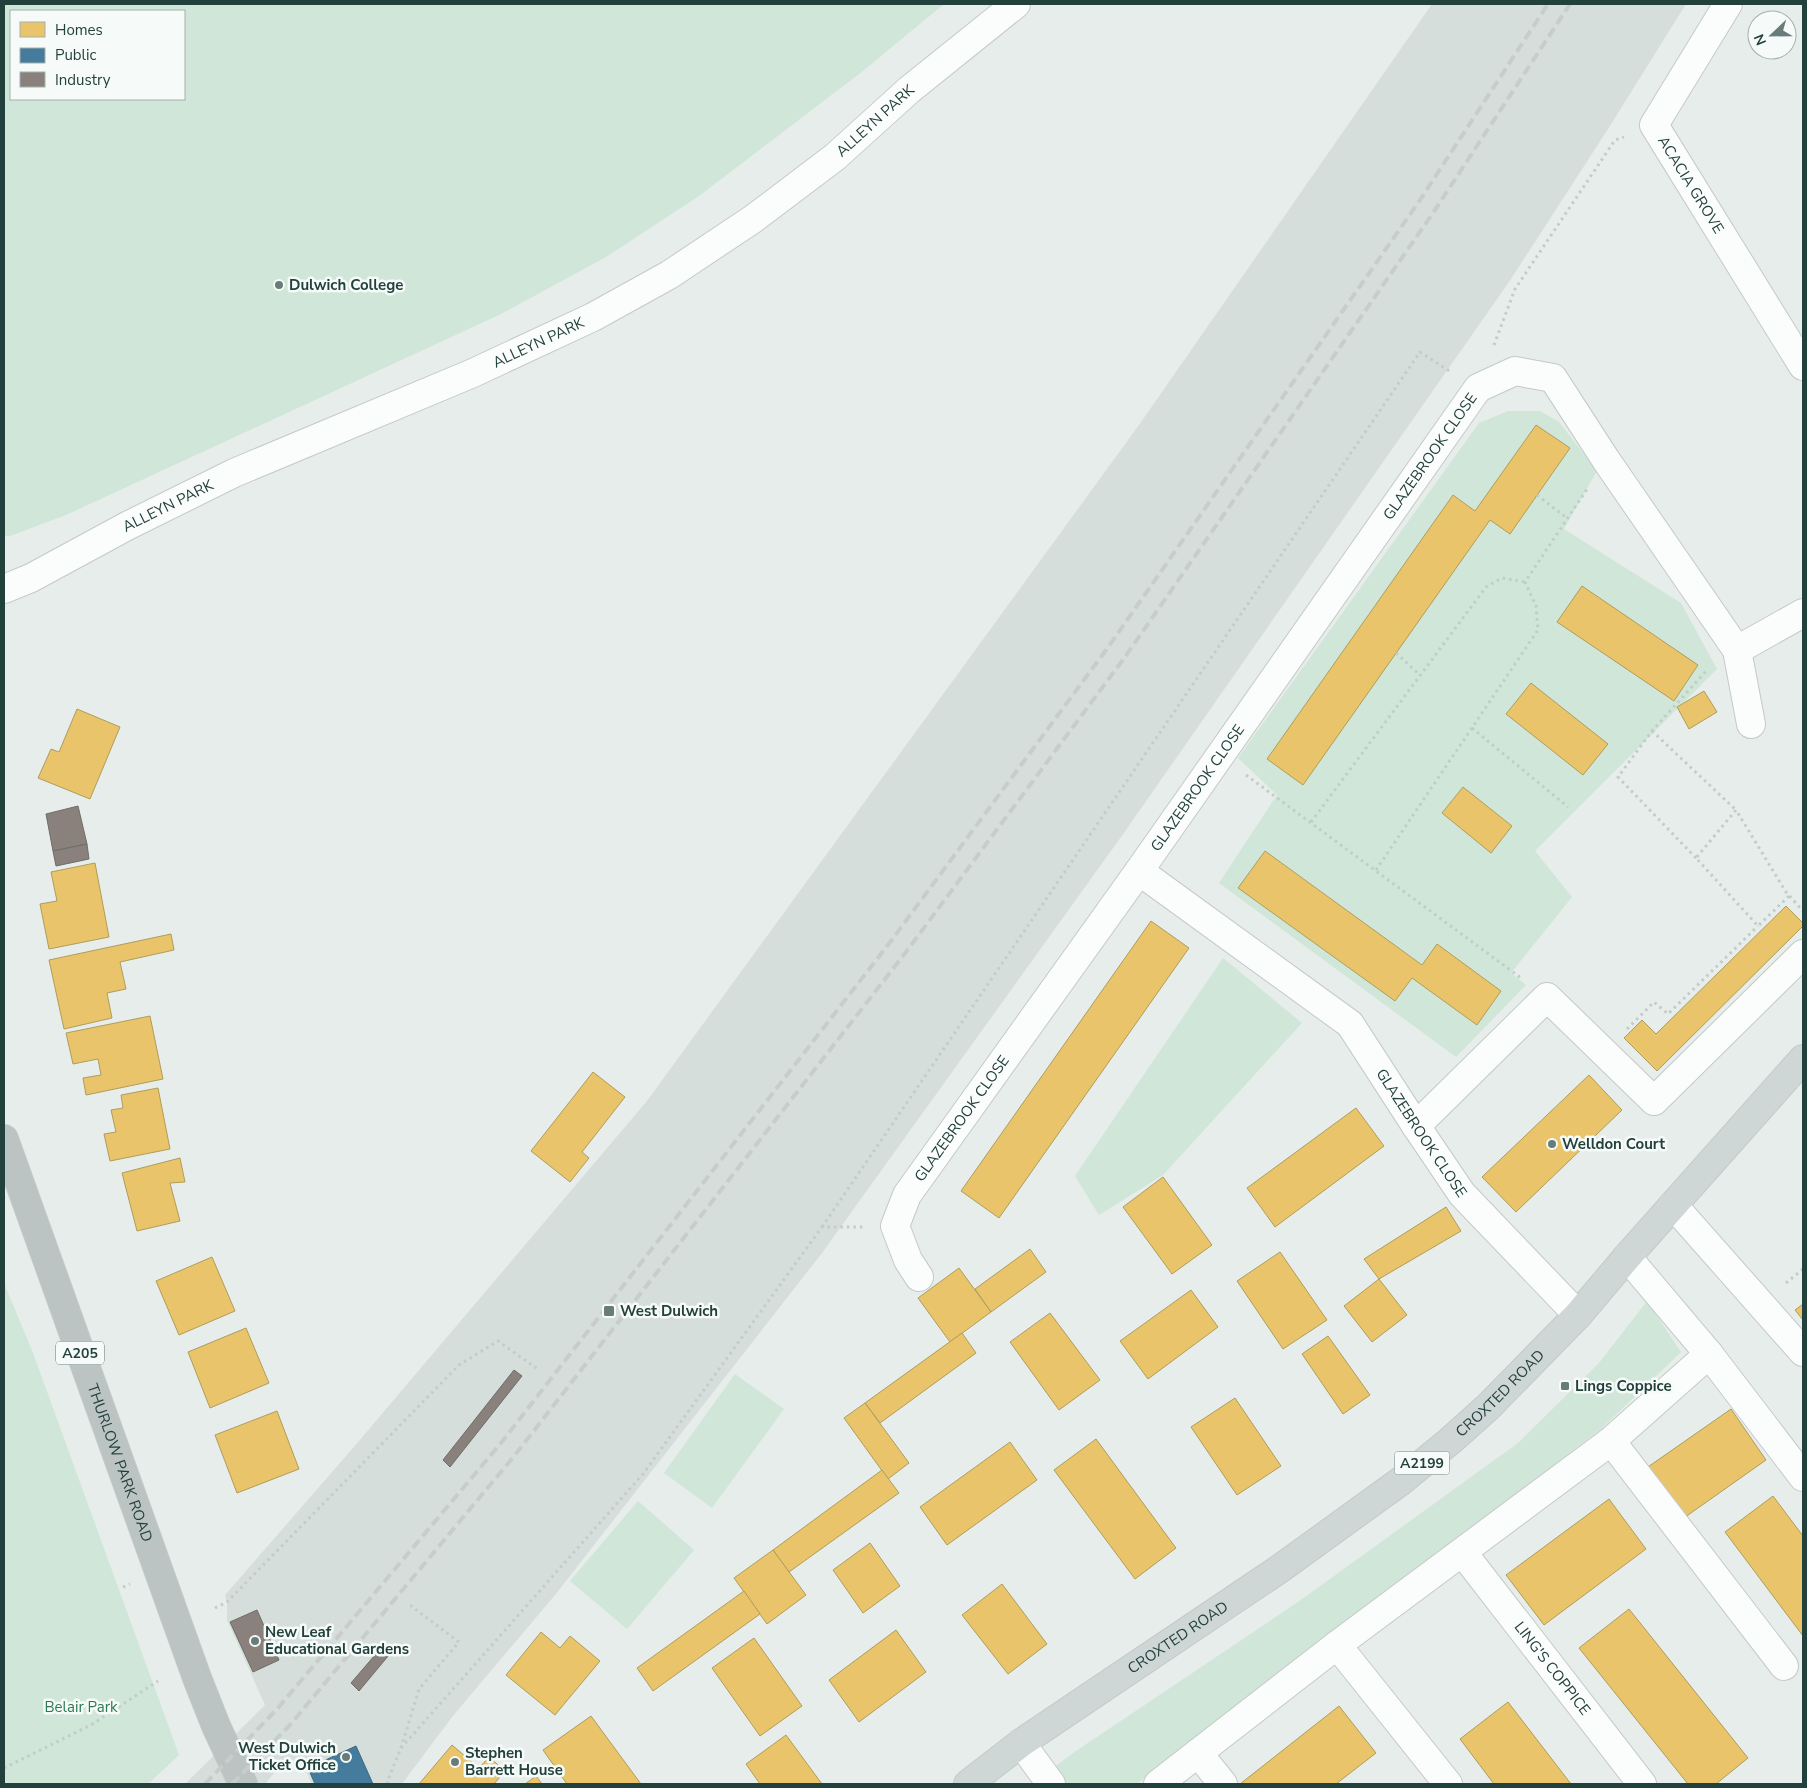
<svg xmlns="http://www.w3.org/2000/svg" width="1807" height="1788" viewBox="0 0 1807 1788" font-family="'Nunito Sans',sans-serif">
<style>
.built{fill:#d5deda}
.green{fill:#d0e6d8;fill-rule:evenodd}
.homes{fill:#e9c46a;stroke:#ae9d5c}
.public{fill:#457b9d;stroke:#3b6a80}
.industry{fill:#8a817c;stroke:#6b6e69}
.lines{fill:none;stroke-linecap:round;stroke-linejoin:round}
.minor-casing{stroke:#c4cac7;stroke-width:30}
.major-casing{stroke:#c2cbc9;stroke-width:30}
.highway-casing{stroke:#c2cbc9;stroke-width:30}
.path{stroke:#c2ccca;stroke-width:3;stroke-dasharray:2.5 4;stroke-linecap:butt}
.minor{stroke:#fbfcfc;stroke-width:28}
.major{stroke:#cfd7d6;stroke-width:28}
.highway{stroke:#bbc4c2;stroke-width:28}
.rail{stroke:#c8cdcb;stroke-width:4;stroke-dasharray:10 5;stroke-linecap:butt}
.poi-dot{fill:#687d79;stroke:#f6fbf9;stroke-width:2}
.labels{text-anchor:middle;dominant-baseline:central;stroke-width:5;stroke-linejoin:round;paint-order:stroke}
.shield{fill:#f6fbf9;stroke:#627975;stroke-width:1}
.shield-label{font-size:14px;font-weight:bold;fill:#23413c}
.street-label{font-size:15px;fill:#23413c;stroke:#f6fbf9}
.poi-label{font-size:15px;font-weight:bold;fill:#23413c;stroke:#f6fbf9;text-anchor:start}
.park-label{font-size:15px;fill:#2c7a51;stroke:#f6fbf9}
</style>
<rect width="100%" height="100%" fill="#e7edea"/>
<polygon class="built" points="1432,4 1686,4 1608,129 1511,279 1121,837 822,1253 555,1595 452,1717 402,1784 312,1784 307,1773 288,1756 265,1784 185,1784 265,1705 227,1620 227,1602 225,1595 353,1448 647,1101 1139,425"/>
<g class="green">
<path d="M 4,4 L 944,4 L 863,71 L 699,196 L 606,257 L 501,314 L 66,515 L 10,536 L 4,536 ZM 184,11 L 184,99 L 11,99 L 11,11 Z"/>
<path d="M 1508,411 L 1540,411 L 1559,422 L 1597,471 L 1564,529 L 1681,603 L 1717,669 L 1535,851 L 1572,897 L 1511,973 L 1526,985 L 1456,1057 L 1219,883 L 1277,795 L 1238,758 L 1479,423 ZM 1536,425 L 1570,448 L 1510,534 L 1490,520 L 1303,784 L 1267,759 L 1453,495 L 1475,511 ZM 1582,586 L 1698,665 L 1674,701 L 1558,622 ZM 1463,787 L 1512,826 L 1491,852 L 1442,813 ZM 1265,851 L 1422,965 L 1437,944 L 1501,991 L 1477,1025 L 1412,978 L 1395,1001 L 1239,888 Z"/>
<polygon points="1223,958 1302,1023 1163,1175 1099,1215 1075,1176"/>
<polygon points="4,1283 33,1353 179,1755 148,1784 4,1784"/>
<polygon points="1647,1301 1681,1352 1601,1429 1137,1784 1032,1784 1073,1753 1298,1602 1518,1443 1599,1363"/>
<polygon points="735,1374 784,1409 712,1508 664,1473"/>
<polygon points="638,1501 694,1550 627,1629 570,1581"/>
</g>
<g class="homes">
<polygon points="1536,425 1570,448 1510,534 1490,520 1303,785 1267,759 1453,495 1475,511"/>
<polygon points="1582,586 1698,665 1674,701 1557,622"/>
<polygon points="1531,683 1608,744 1583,775 1506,714"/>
<polygon points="1704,691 1717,712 1689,729 1677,707"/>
<polygon points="77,709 120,727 90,799 38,778 51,749 59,752"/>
<polygon points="1463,787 1512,826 1491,853 1442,813"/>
<polygon points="1265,851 1422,965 1437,944 1501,991 1477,1025 1412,978 1395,1001 1238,888"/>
<polygon points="95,863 109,937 49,949 40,904 57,901 51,872"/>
<polygon points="1786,906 1803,923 1803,926 1657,1071 1624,1038 1642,1020 1656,1034"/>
<polygon points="1151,921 1189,948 999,1218 961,1191"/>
<polygon points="171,934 174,950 120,962 126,989 107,993 112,1018 64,1029 49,960"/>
<polygon points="150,1016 163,1079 86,1095 83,1078 101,1075 98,1059 73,1064 66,1033"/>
<polygon points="593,1072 625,1097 582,1152 589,1158 570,1182 531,1151"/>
<polygon points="1589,1075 1622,1110 1516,1212 1482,1177"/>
<polygon points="158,1088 170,1149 110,1161 104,1134 116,1132 111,1110 123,1108 121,1095"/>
<polygon points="1356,1108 1384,1146 1275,1227 1247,1188"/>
<polygon points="180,1158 185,1182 170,1183 180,1221 137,1231 122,1173"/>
<polygon points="1163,1177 1212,1245 1172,1274 1123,1207"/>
<polygon points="1446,1207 1461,1231 1379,1279 1364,1259"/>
<polygon points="1030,1249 1046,1272 991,1312 975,1289"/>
<polygon points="1280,1252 1327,1320 1283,1349 1237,1281"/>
<polygon points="212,1257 235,1311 179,1335 156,1281"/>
<polygon points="959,1268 991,1312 950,1342 918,1298"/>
<polygon points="1379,1279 1407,1315 1372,1342 1344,1306"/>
<polygon points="1191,1290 1218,1327 1148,1379 1120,1341"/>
<polygon points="1803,1304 1803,1320 1795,1310"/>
<polygon points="1050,1313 1100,1380 1059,1410 1010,1342"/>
<polygon points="246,1328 269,1383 210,1408 188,1352"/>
<polygon points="962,1333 976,1353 880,1423 865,1403"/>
<polygon points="1328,1336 1370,1395 1343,1414 1302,1354"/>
<polygon points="1235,1398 1281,1466 1237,1495 1191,1427"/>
<polygon points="865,1403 909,1463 888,1479 844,1418"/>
<polygon points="1731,1409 1766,1460 1681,1520 1645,1469"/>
<polygon points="277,1411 299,1469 237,1493 215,1435"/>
<polygon points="1096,1439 1176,1548 1135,1579 1054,1470"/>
<polygon points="1010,1442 1037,1480 947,1545 920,1507"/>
<polygon points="882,1470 899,1493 789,1572 773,1550"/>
<polygon points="1773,1496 1803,1536 1803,1636 1725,1532"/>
<polygon points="1609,1499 1646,1549 1544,1625 1506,1575"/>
<polygon points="870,1543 900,1586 863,1613 833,1570"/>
<polygon points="773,1550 806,1595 767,1624 734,1578"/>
<polygon points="1002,1584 1047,1644 1008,1674 962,1615"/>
<polygon points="744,1591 760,1614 653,1691 637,1668"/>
<polygon points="1629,1609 1748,1758 1716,1784 1688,1784 1579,1648"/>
<polygon points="896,1630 926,1672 859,1722 829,1680"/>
<polygon points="541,1632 560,1648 570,1636 600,1661 555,1715 506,1675"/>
<polygon points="754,1638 802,1706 760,1736 712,1668"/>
<polygon points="1508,1702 1571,1784 1494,1784 1460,1739"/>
<polygon points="1339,1706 1376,1753 1336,1784 1240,1784"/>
<polygon points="591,1716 641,1784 567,1784 543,1750"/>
<polygon points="786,1735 822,1784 760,1784 746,1764"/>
<polygon points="452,1745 479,1768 489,1757 505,1771 494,1784 419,1784"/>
<polygon points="536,1776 542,1784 525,1784"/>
</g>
<polygon class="public" points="356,1746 373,1784 315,1784 308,1768"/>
<g class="industry">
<polygon points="78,806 87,844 53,851 46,814"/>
<polygon points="87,844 89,859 56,866 53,851"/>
<polygon points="514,1370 522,1376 450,1467 443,1460"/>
<polygon points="257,1610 279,1660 253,1672 230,1622"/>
<polygon points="381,1648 389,1655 359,1691 351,1683"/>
</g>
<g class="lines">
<g class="minor-casing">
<g id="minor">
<path id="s1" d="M 1728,4 L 1654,125 L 1803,366"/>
<path id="s2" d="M 4,589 L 31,578 L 127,526 L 234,473 L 473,373 L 593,317 L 669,275 L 753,219 L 835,157 L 909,90 L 1016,4"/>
<polyline points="1737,650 1751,724"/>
<path id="s3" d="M 1139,871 L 1350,1024 L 1416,1126 L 1462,1194 L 1578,1315"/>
<polyline points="1416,1126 1547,997 1654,1101 1803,954"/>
<polyline points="1673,1205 1803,1352"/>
<path id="s4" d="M 919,1277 L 908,1260 L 895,1226 L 907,1195 L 1139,871 L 1478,388 L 1515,371 L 1553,378 L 1606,460 L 1737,650 L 1803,613"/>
<polyline points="1709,1354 1803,1477"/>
<polyline points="1611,1441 1784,1666"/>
<path id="s5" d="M 1463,1553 L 1642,1784"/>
<polyline points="1337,1645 1448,1784"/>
<polyline points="1021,1743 1051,1784"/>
<polyline points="1198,1753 1223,1784"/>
<polyline points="1158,1784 1337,1645 1611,1441 1709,1354 1627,1257"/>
</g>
</g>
<g class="major-casing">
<g id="major">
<path id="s6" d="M 968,1784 L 1021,1743 L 1278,1570 L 1401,1481 L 1450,1441 L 1488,1407 L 1578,1315 L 1627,1257 L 1803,1059"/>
</g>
</g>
<g class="highway-casing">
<g id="highway">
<path id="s7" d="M 4,1139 L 197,1678 L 216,1726 L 243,1784"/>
</g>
</g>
<g class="path">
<polyline points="1494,345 1515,289 1615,140 1624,137"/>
<polyline points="1537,495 1568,519"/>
<polyline points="1396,653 1420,675"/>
<polyline points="1472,728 1568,807"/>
<polyline points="1652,731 1736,810"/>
<polyline points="1246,775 1521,978"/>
<polyline points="1311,822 1486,587 1502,578 1525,582"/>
<polyline points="1696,858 1618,777 1652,731 1708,669"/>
<polyline points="1376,870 1538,630 1536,606 1525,582 1587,489"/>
<polyline points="1789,896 1758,926 1696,858 1736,810 1786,892 1803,911"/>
<polyline points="1627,1029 1654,1002 1668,1014 1758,926"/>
<polyline points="822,1227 1420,352 1451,372"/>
<polyline points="1786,1283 1803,1269"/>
<polyline points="123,1587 130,1584"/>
<polyline points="215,1608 227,1602 459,1365 498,1341 539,1370"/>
<polyline points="401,1748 643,1474 822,1227 864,1227"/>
<polyline points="4,1768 91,1725 158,1681"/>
<polyline points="388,1784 387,1782 401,1748 419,1689 459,1642 410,1605"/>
</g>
<use href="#minor" class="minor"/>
<use href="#major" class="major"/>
<use href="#highway" class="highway"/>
<g class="rail">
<polyline points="205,1784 278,1708 501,1443 891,941 1109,646 1418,203 1548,4"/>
<polyline points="232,1784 290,1725 515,1455 906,952 1125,657 1433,213 1570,4"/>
</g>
</g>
<g class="poi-dot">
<circle cx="279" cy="285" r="5"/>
<circle cx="1552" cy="1144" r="5"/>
<rect x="603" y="1305" width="12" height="12" rx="2.5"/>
<rect x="1560" y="1381" width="10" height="10" rx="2.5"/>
<circle cx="255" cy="1641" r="5"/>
<circle cx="346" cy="1757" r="5"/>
<circle cx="455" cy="1762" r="5"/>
</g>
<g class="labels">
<g class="shield">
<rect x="56" y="1341.5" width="48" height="23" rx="4"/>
<rect x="1394.5" y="1451.5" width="55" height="23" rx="4"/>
</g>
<g class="shield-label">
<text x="80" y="1353">A205</text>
<text x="1422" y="1463">A2199</text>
</g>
<g class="street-label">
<text stroke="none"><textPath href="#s2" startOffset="994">ALLEYN PARK</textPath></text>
<text stroke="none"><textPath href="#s1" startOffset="212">ACACIA GROVE</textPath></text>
<text stroke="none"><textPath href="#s2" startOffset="589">ALLEYN PARK</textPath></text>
<text stroke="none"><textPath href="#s4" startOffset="995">GLAZEBROOK CLOSE</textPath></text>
<text stroke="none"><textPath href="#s2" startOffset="184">ALLEYN PARK</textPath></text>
<text stroke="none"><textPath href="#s4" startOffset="590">GLAZEBROOK CLOSE</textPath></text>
<text stroke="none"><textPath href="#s4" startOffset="184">GLAZEBROOK CLOSE</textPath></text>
<text stroke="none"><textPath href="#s3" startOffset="391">GLAZEBROOK CLOSE</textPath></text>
<text stroke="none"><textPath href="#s6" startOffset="661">CROXTED ROAD</textPath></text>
<text stroke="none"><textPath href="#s7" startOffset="344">THURLOW PARK ROAD</textPath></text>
<text stroke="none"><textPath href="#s6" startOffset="256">CROXTED ROAD</textPath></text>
<text stroke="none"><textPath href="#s5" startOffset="146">LING'S COPPICE</textPath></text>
</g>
<g class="poi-label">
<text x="289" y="285">Dulwich College</text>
<text x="1562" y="1144">Welldon Court</text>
<text x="620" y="1311">West Dulwich</text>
<text x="1575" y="1386">Lings Coppice</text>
<text x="265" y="1632">New Leaf<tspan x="265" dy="17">Educational Gardens</tspan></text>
<text x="336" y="1748" text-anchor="end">West Dulwich<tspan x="336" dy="17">Ticket Office</tspan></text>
<text x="465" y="1753">Stephen<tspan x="465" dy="17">Barrett House</tspan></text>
</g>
<g class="park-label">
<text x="81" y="1707">Belair Park</text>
</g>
</g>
<rect width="1807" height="1788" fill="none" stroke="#23413c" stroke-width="10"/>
<rect x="10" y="10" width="175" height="90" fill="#f6fbf9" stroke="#a2b1ad"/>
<rect x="20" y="22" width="25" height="15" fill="#e9c46a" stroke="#a2b1ad"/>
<text x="55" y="35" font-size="15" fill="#23413c">Homes</text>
<rect x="20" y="48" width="25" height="15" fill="#457b9d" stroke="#a2b1ad"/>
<text x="55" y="60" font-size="15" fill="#23413c">Public</text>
<rect x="20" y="72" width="25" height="15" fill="#8a817c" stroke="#a2b1ad"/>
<text x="55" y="85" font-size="15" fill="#23413c">Industry</text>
<g transform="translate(1772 35) rotate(248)"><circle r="24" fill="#f6fbf9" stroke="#a2b1ad"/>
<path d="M0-4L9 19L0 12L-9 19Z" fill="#687d79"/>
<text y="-8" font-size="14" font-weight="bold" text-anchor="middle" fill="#23413c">N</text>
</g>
</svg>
